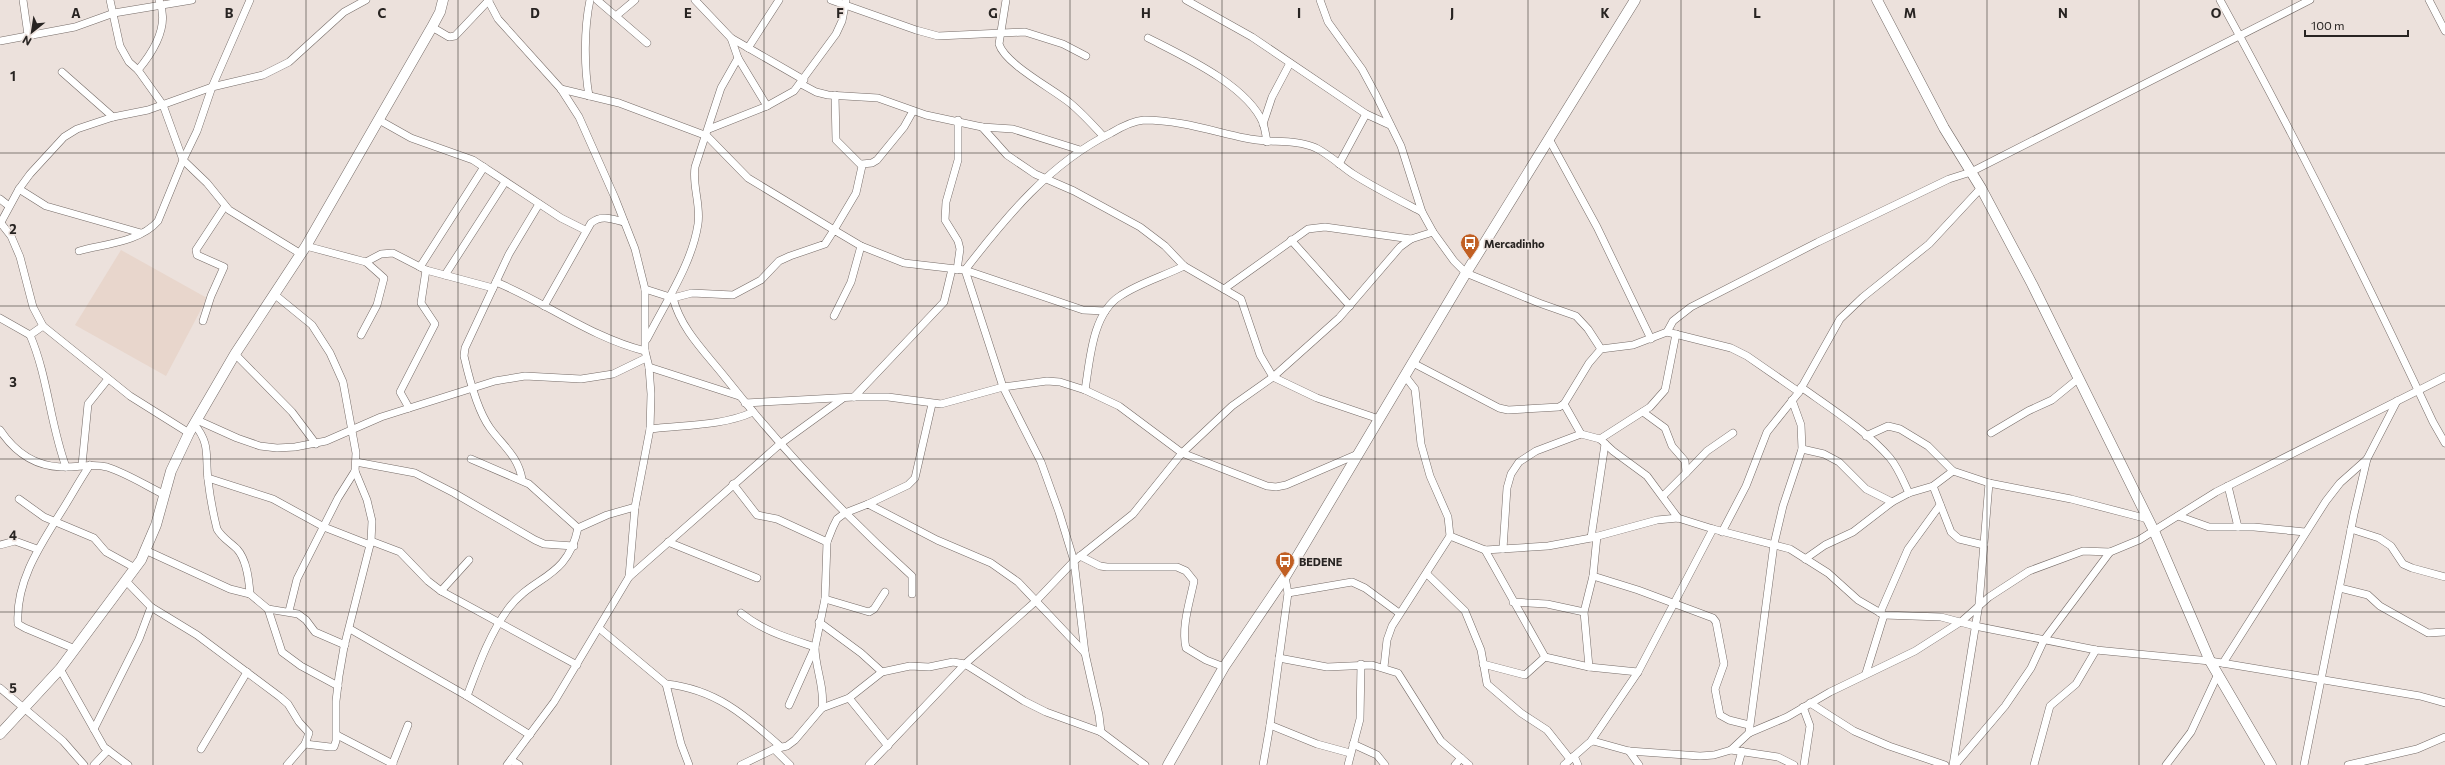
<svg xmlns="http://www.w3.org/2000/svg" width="2445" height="765" viewBox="0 0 2445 765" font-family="Commissioner,sans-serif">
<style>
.built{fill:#e8d6cc}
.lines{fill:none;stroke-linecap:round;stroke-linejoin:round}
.street-casing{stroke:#756b67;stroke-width:8}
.secondary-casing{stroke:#756b67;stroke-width:11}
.street{stroke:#fff;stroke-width:7}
.secondary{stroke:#fff;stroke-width:10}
.grid{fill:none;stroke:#282422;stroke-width:1;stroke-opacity:0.55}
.labels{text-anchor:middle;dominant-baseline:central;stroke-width:3;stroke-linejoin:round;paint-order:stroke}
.poi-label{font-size:11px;font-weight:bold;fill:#282422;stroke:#ece1dc;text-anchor:start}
.grid-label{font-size:13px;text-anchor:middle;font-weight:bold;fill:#282422;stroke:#ece1dc;stroke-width:3;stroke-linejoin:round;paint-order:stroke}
</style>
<rect width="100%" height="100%" fill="#ece1dc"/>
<polygon class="built" points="121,250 207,298 166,376 75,325"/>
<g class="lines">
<g class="street-casing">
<g id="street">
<polyline points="23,0 28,35"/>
<polyline points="110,0 120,46 129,62 138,70 163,105 183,160 207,183 229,210 301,254"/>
<polyline points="488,0 498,19 561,89 579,117 615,198 635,249 645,289 645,351 649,367 651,394 650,429 635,507 629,577 554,702 507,765"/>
<polyline points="597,0 647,43"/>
<polyline points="695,0 731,38 738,58 767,106"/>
<polyline points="831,0 916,30 938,36 1025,32 1063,44 1086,56"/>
<path d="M 1006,0 L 999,44 C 1005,64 1053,89 1070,103 C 1082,113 1093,125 1103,136"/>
<polyline points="1186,0 1252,37 1366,114 1390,125"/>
<polyline points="1320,0 1328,22 1362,69 1376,95 1401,146 1422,212 1433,232 1454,261 1466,273 1539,303 1576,316 1588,329 1601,349"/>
<path d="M 2220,0 C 2296,138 2366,279 2433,422 L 2445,443"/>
<polyline points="2429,0 2445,31"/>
<polyline points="616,16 635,0"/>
<polyline points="432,27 449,37 455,36 489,0"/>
<polyline points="731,38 804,80"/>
<path d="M 1148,38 C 1183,56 1247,85 1263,123 C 1265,129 1266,136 1267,142"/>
<polyline points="0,41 75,27 114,13 192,0"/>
<polyline points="748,48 779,0"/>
<path d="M 138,70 C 154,51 170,25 159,0"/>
<polyline points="62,72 113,117"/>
<polyline points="801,84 816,92 828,95 878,98 926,115 982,127 1013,129 1080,150"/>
<polyline points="561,89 619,103 707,136 748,178 834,230 856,193 862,166 836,140 835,95"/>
<path d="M 589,96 C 584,67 584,28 590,0"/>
<polyline points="379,120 411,138 473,160 561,218 585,230"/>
<polyline points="1263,124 1272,97 1290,63"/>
<polyline points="982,127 1007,155 1035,174 1074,191 1140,227 1165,246 1184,266 1241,299 1260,355 1273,377 1317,398 1379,419"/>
<polyline points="709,129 767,106 794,91 836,34 842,21 846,0"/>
<polyline points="1549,139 1597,227 1651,339"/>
<polyline points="862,164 872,163 877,160 904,127 913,111"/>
<polyline points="1339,164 1366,114"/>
<polyline points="19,189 46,206 141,233"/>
<polyline points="0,199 9,206"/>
<polyline points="0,222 11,236 20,257 33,307 43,326 130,396 189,433"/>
<polyline points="0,224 19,189 30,174 64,137 77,129 113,117 148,110 212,87 263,75 289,62 344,12 366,0"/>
<polyline points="1291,240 1350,306"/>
<polyline points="306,246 366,262 381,254 393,253 426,270 493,288"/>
<path d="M 79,251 C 104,244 140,242 158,221 L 183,160 L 197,131 L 212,87 L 250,0"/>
<polyline points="420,267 484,167"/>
<polyline points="957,270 960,249 958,241 945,220 946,202 958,160 958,120"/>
<path d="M 965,270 C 1006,217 1050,163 1111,133 C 1121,127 1132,121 1144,120 C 1179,120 1212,131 1245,138 C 1269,144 1294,138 1316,148 C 1330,155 1341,166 1353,174 C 1375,188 1399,200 1422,212"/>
<polyline points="965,270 1003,387 1041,462 1059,512 1074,561 1085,653 1099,715 1101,732"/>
<polyline points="445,275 505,182"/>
<path d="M 496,282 C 547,303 590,337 645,351"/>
<polyline points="645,289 673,298 692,293 733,295 761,280 779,261 790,256 825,244 834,230 861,246 904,263 965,270 1083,310 1105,311"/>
<polyline points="1224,289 1308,229 1325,227 1411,239"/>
<polyline points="274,294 312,325 330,353 343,382 356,453 355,471 367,500 372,521 371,541 344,647 339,676 336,701 336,741 334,747 330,747 305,744"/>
<path d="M 673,298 C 681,329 704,351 724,376 C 781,448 844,515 912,576 L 912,594"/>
<path d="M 544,306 L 591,223 C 602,214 612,219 624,222"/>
<polyline points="834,316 851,282 861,246"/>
<polyline points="0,318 30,335"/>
<polyline points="203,321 211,296 224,267 197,255 196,250 225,206"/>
<path d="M 43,326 L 30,335 C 48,377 50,424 66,467"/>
<polyline points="1667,332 1731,348 1747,356 1799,392"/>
<polyline points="361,335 377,305 384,278 366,262"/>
<path d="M 647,339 C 665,303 692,264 698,224 C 701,204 692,186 695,167 L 721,88 L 738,58"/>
<polyline points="235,354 292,412 316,444"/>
<polyline points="1413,363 1499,408 1508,410 1559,407 1564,404 1589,363 1601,349 1633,345 1667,332 1673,321 1691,307 1818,242 1949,179 1971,172 2310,0"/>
<polyline points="649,367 739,396"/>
<path d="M 1801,387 C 1829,407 1868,432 1890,458 C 1899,469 1903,481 1909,493"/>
<path d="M 1085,390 C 1090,360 1092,314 1120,296 C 1139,283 1164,276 1184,266"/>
<polyline points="854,397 944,302 952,269"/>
<polyline points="745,403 854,397 888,397 941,404 1003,387 1047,381 1060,382 1085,390 1119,406 1182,453 1267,486 1276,487 1286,485 1358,454"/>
<polyline points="1564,404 1581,434"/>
<polyline points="409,408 400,392 435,324 421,303 426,270"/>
<polyline points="1643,412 1665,428 1672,446 1685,461 1686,473 1663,496"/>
<polyline points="197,420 237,438 260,446 277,448 295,447 326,441 381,417 495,381 525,376 581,379 613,374 646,358"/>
<path d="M 194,424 C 211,444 205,456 208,480 C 210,497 213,513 217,529 C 222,538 230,542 237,549 C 247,560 249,580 250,594"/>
<path d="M 650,429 C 682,425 723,426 753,412"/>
<path d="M 0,430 C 14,451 34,466 61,467 C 77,468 91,463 107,467 C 126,473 145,485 163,494"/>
<polyline points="1991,433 2028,411 2052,400 2079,378"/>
<polyline points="1866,436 1888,426 1900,429 1928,446 1953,471 1989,483 2071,499 2148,519"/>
<polyline points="1600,439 1650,407 1665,390 1676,334"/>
<polyline points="1802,449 1824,454 1839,462 1866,489 1892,502"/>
<polyline points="471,459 529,484 578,528"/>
<polyline points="356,462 415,473 454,493 535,540 544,544 574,546"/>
<polyline points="82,465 88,404 108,379"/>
<polyline points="1686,473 1707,451 1733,433"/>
<polyline points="208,478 273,499 324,527 370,545"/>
<path d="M 522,479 C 518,456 503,446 490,428 C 477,410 469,378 464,356 L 465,348 L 509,254 L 539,204"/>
<polyline points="733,484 757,515 777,519 827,542"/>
<polyline points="1933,486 1951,532 1959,539 1984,545"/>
<polyline points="2228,486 2238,527"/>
<polyline points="19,499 44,517 94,538 106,552 135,568"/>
<polyline points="868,504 908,485 915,478 932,404"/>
<polyline points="2178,516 2209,527 2254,527 2305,532"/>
<polyline points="2351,529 2379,538 2391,546 2403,564 2412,568 2445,577"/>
<polyline points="1722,532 1746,486 1767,432 1799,392 1840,319 1863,297 1929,244 1981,188"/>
<polyline points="1450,536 1485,550 1548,546 1591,538 1657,520 1678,518 1713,529 1790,549 1828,573 1858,600 1884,615 1941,617 1975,626 2096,650 2210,661 2420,696 2445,703"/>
<polyline points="1591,538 1605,444"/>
<polyline points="371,541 400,552 428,581 441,591 577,665"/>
<polyline points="668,542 757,578"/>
<polyline points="0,545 15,541 37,549"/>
<polyline points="1503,549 1507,488 1511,474 1519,462 1536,451 1581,434 1600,439 1613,451 1647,476 1678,518"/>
<polyline points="145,550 230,589 250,594 268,609 282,652 301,666 338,686"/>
<polyline points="1485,550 1545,657 1589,667 1638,672"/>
<path d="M 1080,556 L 1100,566 L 1107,567 L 1177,567 L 1186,571 L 1194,581 C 1190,601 1181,627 1186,648 L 1206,660 L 1224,667"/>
<polyline points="1805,559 1825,545 1853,532 1892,502 1909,493 1933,486 1953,471"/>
<polyline points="1427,574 1465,611 1481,650 1487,684 1521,713 1547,730 1570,759"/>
<polyline points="1593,576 1638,590 1713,618 1716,622 1724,664 1715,689 1720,715 1729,720 1749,725"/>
<polyline points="629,577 780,444 842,399"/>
<polyline points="126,581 151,607 197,635 280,697 288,704 299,722 309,733 305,744 287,765"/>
<polyline points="2340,588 2368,595 2380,606 2428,633 2445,632"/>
<polyline points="441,591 469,560"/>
<polyline points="1288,593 1352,582 1365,588 1399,613"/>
<polyline points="825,599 869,612 874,609 885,592"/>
<polyline points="1513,602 1547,604 1584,612"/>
<polyline points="268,609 298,614 306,620 315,632 345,645"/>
<polyline points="289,611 297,579 338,498 355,471"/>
<path d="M 741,613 C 763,631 788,638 815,647 C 815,668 825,687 822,708"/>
<polyline points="1880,613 1908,549 1940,505"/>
<polyline points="819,622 861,653 882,672"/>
<polyline points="599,628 666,684 681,744 689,765"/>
<polyline points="350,629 467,696 530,735"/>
<path d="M 75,649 L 25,628 L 18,624 C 15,579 44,540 66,504 C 74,491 81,478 90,465"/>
<polyline points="1279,658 1327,667 1372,665 1398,673 1441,741 1469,765"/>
<polyline points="2223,663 2326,501 2340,483 2367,459"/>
<polyline points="1483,664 1525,675 1545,657"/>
<polyline points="1384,667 1387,640 1392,626 1450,536 1448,517 1430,476 1421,444 1415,389 1405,376"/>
<polyline points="1589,667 1584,612 1593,576 1597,536"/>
<polyline points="60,669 104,747 128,765"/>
<polyline points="1866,673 1884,615"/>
<path d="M 666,684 C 715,689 745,715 781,747"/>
<polyline points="0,688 63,741 84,765"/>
<path d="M 467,696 C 478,667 489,635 508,609 C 533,575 567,580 578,528 L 607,515 L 635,507"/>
<polyline points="849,698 888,746"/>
<polyline points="1810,703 1854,731 1889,746 1945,765"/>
<polyline points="789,705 815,647 825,599 827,542 833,527 837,519 845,513 868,504 937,540 991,563 1018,582 1085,653"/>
<polyline points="1803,707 1810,726 1804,765"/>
<polyline points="1270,725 1317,744 1350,753"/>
<polyline points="94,729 139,639 151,607"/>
<polyline points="1749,733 1774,544 1783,506 1802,449 1801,425 1792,400"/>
<polyline points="337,735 393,764"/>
<polyline points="1591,741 1638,672 1713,529"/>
<polyline points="1353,744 1377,755 1385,765"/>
<polyline points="201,749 247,672"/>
<polyline points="774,749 790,765"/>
<polyline points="1731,750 1778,757 1794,765"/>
<polyline points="1629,751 1639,765"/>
<polyline points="1574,756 1578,765"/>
<polyline points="511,760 519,765"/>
<polyline points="94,765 108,750"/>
<polyline points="392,765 408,725"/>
<polyline points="741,765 774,749 787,746 795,740 822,708 849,698 882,672 910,666 929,667 953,662 965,664 1024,701 1046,712 1101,732 1145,765"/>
<polyline points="869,765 965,664 1036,601 1074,561 1133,514 1182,453 1232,406 1273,377 1339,318 1400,247 1411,239 1433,232"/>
<polyline points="1263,765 1270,725 1288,593 1285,577"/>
<polyline points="1348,765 1360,719 1361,664"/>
<polyline points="1455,765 1461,758"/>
<polyline points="1564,765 1589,743 1593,741 1629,751 1700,756 1714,755 1731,750 1749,733 1787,717 1830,692 1915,651 1962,621 1989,597 2029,571 2083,551 2110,552 2139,540 2216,492 2445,377"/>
<polyline points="1738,765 1742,751"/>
<polyline points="1953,765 1979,604 1989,483"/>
<polyline points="1955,765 2005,706 2031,668 2044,640 2110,552"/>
<polyline points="2034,765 2050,706 2076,684 2096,650"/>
<polyline points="2166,765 2191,732 2218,674"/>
<polyline points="2304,765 2354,514 2367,459 2397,401"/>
<polyline points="2348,765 2417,749 2445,737"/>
</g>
</g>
<g class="secondary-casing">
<g id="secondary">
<polyline points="1877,0 1944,128 1981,188 2032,284 2154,531 2210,661 2271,765"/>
<polyline points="0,734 60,669 141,560 156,525 171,471 189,433 235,354 306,246 432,27 440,12 443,0"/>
<polyline points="1168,765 1224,667 1285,577 1466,273 1635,0"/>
</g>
</g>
<use href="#street" class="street"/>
<use href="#secondary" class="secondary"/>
</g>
<path class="grid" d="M 153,0 L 153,765M 306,0 L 306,765M 458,0 L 458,765M 611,0 L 611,765M 764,0 L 764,765M 917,0 L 917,765M 1070,0 L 1070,765M 1222,0 L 1222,765M 1375,0 L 1375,765M 1528,0 L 1528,765M 1681,0 L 1681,765M 1834,0 L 1834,765M 1987,0 L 1987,765M 2139,0 L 2139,765M 2292,0 L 2292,765M 0,153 L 2445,153M 0,306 L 2445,306M 0,459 L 2445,459M 0,612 L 2445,612"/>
<defs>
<g id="bus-pin" transform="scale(1)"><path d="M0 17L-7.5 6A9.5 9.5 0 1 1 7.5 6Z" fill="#c15f23" stroke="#ece1dc"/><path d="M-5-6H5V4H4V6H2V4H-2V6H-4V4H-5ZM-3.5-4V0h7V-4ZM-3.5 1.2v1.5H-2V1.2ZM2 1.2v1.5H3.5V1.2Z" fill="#fff"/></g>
</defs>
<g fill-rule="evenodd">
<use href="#bus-pin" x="1470" y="243"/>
<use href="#bus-pin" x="1285" y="561"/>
</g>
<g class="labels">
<g class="poi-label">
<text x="1484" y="243">Mercadinho</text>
<text x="1299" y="561">BEDENE</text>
</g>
</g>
<g class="grid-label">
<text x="76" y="18">A</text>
<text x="229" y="18">B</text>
<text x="382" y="18">C</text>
<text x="535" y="18">D</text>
<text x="688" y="18">E</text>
<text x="840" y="18">F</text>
<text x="993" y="18">G</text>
<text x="1146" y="18">H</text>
<text x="1299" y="18">I</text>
<text x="1452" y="18">J</text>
<text x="1605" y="18">K</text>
<text x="1757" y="18">L</text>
<text x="1910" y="18">M</text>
<text x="2063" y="18">N</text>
<text x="2216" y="18">O</text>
<text x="13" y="81">1</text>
<text x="13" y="234">2</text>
<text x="13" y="387">3</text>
<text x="13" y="540">4</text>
<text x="13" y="693">5</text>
</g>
<g transform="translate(32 32) rotate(210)" stroke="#ece1dc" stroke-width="3" paint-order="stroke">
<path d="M0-3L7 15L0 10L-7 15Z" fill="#282422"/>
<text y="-6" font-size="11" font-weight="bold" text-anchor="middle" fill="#282422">N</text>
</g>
<path d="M2305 30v6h103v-6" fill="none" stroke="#282422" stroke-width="2"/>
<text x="2311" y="30" font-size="12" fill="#282422" stroke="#ece1dc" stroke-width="3" paint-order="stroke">100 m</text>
</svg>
